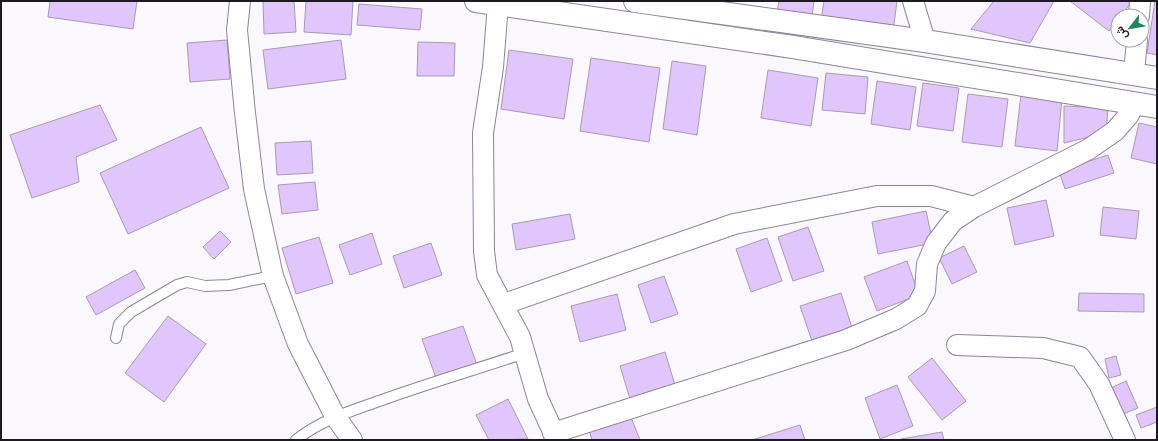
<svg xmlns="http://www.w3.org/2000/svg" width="1158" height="441" viewBox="0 0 1158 441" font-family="Figtree,Vazirmatn,sans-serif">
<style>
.building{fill:#e1c6fc;stroke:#a79bb3}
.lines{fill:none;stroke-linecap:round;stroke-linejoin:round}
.lane-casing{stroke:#8e8399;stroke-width:12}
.street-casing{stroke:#8e8399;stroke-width:22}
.secondary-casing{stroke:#8e8399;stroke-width:24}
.lane{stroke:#fff;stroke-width:10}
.street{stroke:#fff;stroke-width:20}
.secondary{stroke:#fff;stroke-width:22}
</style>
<rect width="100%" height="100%" fill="#faf8fd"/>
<g class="building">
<polygon points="50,1 137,1 133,29 48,17"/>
<polygon points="263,1 294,1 296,32 264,34"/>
<polygon points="306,1 353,1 351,35 304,32"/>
<polygon points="779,1 814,1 812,17 777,12"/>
<polygon points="824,1 897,1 893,32 821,20"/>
<polygon points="994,1 1054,1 1030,43 971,29"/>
<polygon points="1070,1 1132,1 1121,16 1118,16 1118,19 1109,31"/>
<polygon points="1155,1 1157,1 1157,55 1147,53"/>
<polygon points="359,4 422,9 420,30 357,25"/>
<polygon points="227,40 230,79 190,82 187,43"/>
<polygon points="341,40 346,79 268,89 263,50"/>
<polygon points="418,42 455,43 454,76 417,76"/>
<polygon points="509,50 573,59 564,119 501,109"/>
<polygon points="591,58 660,68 649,142 580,131"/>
<polygon points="672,61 706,66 697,135 663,129"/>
<polygon points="768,70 818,78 811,126 761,118"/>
<polygon points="826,73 868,77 865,114 822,110"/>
<polygon points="877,81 916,87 910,130 871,124"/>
<polygon points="923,83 959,88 953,131 917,126"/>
<polygon points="968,94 1008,99 1002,147 962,142"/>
<polygon points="1021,94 1062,99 1057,151 1015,146"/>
<polygon points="100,105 117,140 76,157 79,182 32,198 10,135"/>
<polygon points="1064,106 1108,108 1106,133 1064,143"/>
<polygon points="1139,123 1157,127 1157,164 1131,158"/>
<polygon points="201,127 229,188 128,234 100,173"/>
<polygon points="311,141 313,173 277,175 275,143"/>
<polygon points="1108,155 1114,173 1065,189 1059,171"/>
<polygon points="315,182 318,210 282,214 278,185"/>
<polygon points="1046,200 1054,236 1015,245 1007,208"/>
<polygon points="1103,207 1139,211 1136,239 1100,235"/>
<polygon points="926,211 933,243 878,254 872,222"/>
<polygon points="570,214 575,239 516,250 512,224"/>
<polygon points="808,227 824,271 793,281 778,237"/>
<polygon points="220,231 231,242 214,259 203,247"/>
<polygon points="372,233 382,264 350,275 339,245"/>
<polygon points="319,237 333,283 296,294 282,248"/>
<polygon points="767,238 782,281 751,292 736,249"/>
<polygon points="431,243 442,275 404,288 393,256"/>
<polygon points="964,246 977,272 952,284 939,258"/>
<polygon points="907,261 919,295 877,311 864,277"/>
<polygon points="135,270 145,288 96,315 86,297"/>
<polygon points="664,276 678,314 651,323 638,285"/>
<polygon points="841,293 853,331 813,344 800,306"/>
<polygon points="1079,293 1144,294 1144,312 1078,311"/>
<polygon points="617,294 626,330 580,342 571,306"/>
<polygon points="168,316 206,344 164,402 125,373"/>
<polygon points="463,326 477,365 436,378 422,339"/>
<polygon points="665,352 675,385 630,399 620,366"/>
<polygon points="1116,356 1121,375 1109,378 1105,359"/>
<polygon points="932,358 966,401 942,420 908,377"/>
<polygon points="1126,381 1138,408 1123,414 1111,388"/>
<polygon points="897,385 913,426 880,439 865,398"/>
<polygon points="508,399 528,439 489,440 476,415"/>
<polygon points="1157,407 1157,422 1141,428 1136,415"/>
<polygon points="630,415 640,440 592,440 589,430"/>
<polygon points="800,425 805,440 752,440"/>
<polygon points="942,432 944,440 901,440 901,439"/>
</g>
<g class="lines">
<g class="lane-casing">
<g id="lane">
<polyline points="116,338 119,324 131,312 177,285 187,282 205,286 229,285 273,276"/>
<path d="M 296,440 C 321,420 351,411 382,400 C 429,383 477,369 525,353"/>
</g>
</g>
<g class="street-casing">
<g id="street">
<polyline points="240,1 237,30 245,113 254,189 273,276 298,344 335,416 352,440"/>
<polyline points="913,1 925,41"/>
<polyline points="498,4 493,67 483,133 484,251 487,275 520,337 538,399 557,440"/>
<polyline points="1139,16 1140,1"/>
<polyline points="1134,73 1137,40"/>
<polyline points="504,304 734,224 877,196 931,196 974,207"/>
<polyline points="957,345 1043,348 1080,357 1099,384 1125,440"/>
<polyline points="553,433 846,340 896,319 917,306 925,291 927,264 936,243 953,221 974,207 1089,149 1115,131 1128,116 1135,103"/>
</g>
</g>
<g class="secondary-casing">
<g id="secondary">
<polyline points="476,1 793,47 1157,107"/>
<polyline points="635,1 925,41 1157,78"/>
</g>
</g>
<use href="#lane" class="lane"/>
<use href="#street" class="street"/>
<use href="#secondary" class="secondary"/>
</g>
<rect width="1158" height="441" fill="none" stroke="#1d1921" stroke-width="4"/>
<g transform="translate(1130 28) rotate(239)"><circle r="19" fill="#ffffff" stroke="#a5a3a6"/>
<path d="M0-3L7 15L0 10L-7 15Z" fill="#20845d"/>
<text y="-6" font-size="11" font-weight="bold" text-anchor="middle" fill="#1d1921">ش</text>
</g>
</svg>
